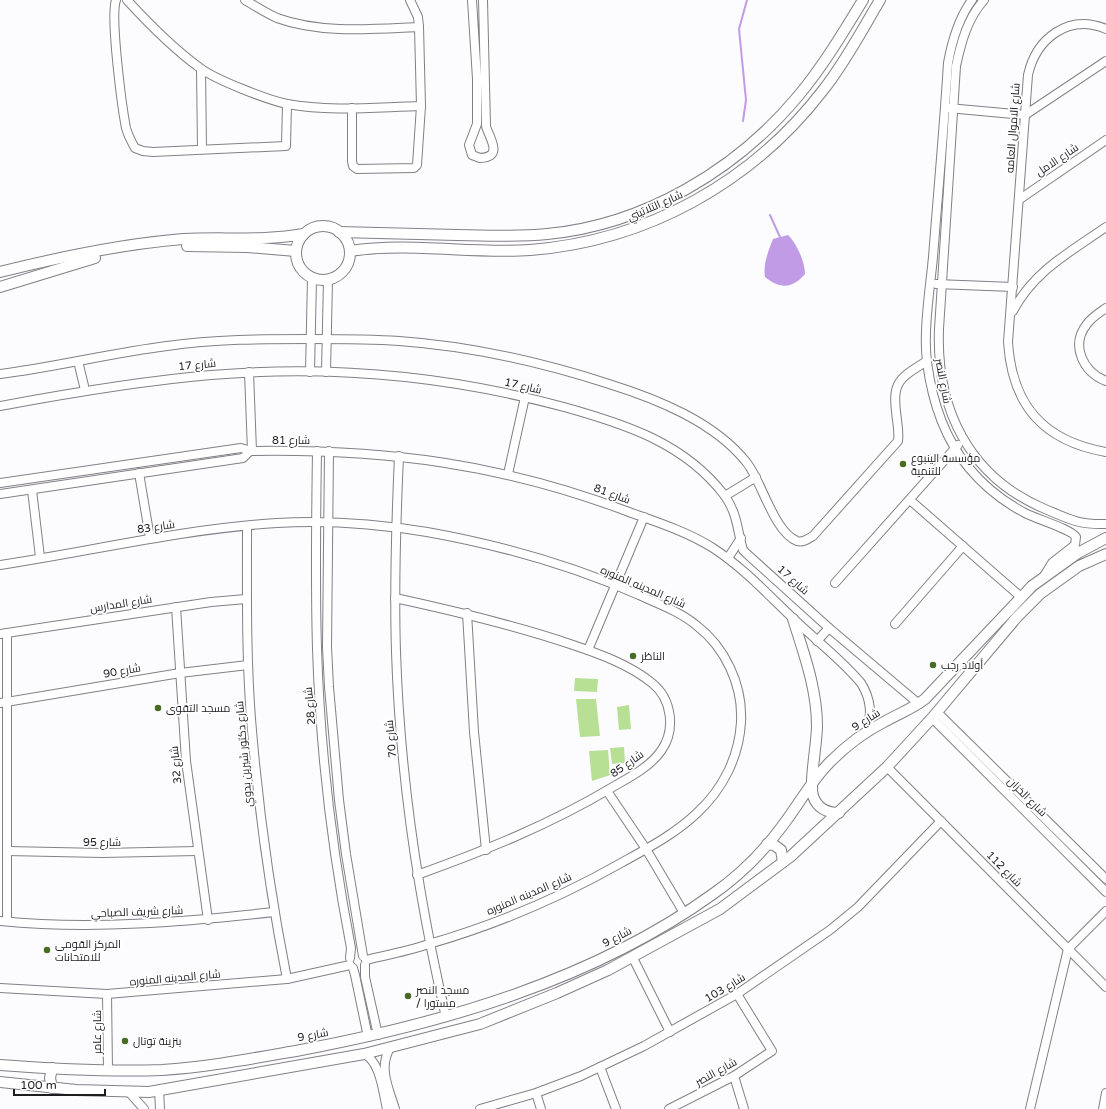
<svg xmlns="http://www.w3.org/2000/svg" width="1106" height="1109" viewBox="0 0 1106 1109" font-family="'Varela Round',Cairo,sans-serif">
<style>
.green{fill:#b7e095}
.water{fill:#c19be6}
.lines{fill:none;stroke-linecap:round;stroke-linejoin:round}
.stream{stroke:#c19be6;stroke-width:2}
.minor-casing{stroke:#837f87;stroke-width:10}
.major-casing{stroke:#837f87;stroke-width:12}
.minor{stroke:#fff;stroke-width:8}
.major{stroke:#fff;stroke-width:10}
.poi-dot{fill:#486c24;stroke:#fff;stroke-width:1.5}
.labels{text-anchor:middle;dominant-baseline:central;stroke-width:3.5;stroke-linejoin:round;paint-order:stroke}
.street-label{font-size:11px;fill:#1d1c1f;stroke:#fff}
.poi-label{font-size:11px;fill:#1d1c1f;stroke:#fff;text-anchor:start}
</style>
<rect width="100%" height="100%" fill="#fcfbfe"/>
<g class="green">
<polygon points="575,678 598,679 597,692 574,691"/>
<polygon points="576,699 596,699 600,736 580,737"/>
<polygon points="629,705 631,729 619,730 617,707"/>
<polygon points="624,747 625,763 612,764 610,748"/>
<polygon points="608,750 610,775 592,781 589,751"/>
</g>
<path class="water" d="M 788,235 C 797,244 805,262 805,274 C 792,289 780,289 765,277 C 763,264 768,252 773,239 Z"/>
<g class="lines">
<g class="stream">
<polyline points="743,121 746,100 739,29 747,0"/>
<polyline points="770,215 780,237"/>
</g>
<g class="minor-casing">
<g id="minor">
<path d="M 116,0 C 110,17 122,107 126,128 C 128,135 131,141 135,148 L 143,151 L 153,152 L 286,146 L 287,104"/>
<path d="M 127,0 C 149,24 174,49 200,68 C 216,80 268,100 287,104 C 331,112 377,107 421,106 L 419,27 L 418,17 L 410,0"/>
<path d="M 245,0 C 255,6 266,13 277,18 C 321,34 373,29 419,27"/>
<path d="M 472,0 L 477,79 L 477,124 L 469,145 L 472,155 L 480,158 C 505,157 488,136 486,126 L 483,0"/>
<path d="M 972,0 C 958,19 952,41 948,63 C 944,128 938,192 933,257 C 930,289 923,331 927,362 C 932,401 944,438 969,468 C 984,486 1004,502 1025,513 C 1036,519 1071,529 1076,537 L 1075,545 L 1052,563 L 1044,576"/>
<path d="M 984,0 C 967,19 961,43 956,66 L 939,329 C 936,409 969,477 1045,509 C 1069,519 1079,525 1106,524"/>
<path d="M 1106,29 C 1068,13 1036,39 1028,75 L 1008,342 C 1012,405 1043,441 1106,452"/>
<polyline points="201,69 202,149"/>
<polyline points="352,108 352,161 353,166 357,169 414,168 417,165 421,106"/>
<polyline points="948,108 1025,115 1106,61"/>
<polyline points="1020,199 1106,140"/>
<polyline points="936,284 1013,287"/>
<path d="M 1106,308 C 1099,313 1092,317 1087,324 C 1070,345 1083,372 1106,381"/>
<path d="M 1013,311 C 1034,271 1070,252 1106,227"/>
<polyline points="78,361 85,390"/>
<polyline points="249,372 252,451"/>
<polyline points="310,372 312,278"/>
<polyline points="326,372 328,280"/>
<path d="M 0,374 C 56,367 111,353 167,346 C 215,339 262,339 310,339 C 340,339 370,339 399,341 C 471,346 541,362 609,384 C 657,399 715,422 747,463 C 762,482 774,532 797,541 C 803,543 808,539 813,536 L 898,441 C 899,434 898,427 897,420 C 892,383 896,380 927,361"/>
<path d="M 0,406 C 70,393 140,381 211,375 C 329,365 449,376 564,407 C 625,424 685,443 725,496 C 738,515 737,530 743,550 L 747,554 L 829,628 L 919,704"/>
<path d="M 317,451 C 316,516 315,582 317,648 C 320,748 332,850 351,948 L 350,958"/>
<polyline points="329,451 327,647 329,687 339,800 346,854 363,956"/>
<path d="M 399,456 C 396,522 394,587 396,652 C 400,775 418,897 446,1017"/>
<polyline points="139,473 150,538"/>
<polyline points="508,474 525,397"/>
<path d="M 0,483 L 241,448 L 252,451 C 387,449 503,464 629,512 C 657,522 688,532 713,548 C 744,568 770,597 797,622 C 818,642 843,661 861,683 C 871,699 872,714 867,732"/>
<polyline points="32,490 40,557"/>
<polyline points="0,494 243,458 250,451"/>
<polyline points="725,496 756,477"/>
<polyline points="910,500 1021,597"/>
<path d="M 247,526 C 247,590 246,654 251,719 C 258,806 270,893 287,979"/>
<polyline points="728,558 741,538"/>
<path d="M 0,565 C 92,551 183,529 277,523 C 326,520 378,524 427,532 C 500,545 571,565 639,595 C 658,604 679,611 696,625 C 725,647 743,685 741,722 C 739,757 723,789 697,813 C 675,834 648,848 621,863 C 561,897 495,925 429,944 C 408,951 387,955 366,960"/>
<polyline points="835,583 958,445"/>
<path d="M 395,598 C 455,611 515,625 573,645 C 600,654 630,665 652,683 C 672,699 676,730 661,751 C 649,768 628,778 611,788 C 549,825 484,851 417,875"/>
<polyline points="176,607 186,761 208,920"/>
<polyline points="467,613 474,732 486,850"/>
<polyline points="895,624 963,546"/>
<polyline points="7,633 7,921"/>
<polyline points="0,634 211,602 246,599"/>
<polyline points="817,641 829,628"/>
<polyline points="588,650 644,517"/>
<polyline points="0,703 180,673 248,665"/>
<polyline points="937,712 1106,879"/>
<polyline points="932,718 1106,892"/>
<polyline points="887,767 1106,987"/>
<polyline points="607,791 646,849 684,913"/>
<polyline points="7,851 102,853 197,851"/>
<path d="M 0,921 C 92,930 183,922 274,912"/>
<polyline points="633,958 670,1032"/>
<polyline points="365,965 365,977 378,1035"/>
<polyline points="353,968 355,975 368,1037"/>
<polyline points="0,988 107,994 287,979 350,965"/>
<polyline points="107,994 108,1070"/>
<path d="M 390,1048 C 378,1068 389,1089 395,1109"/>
<path d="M 364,1054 C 381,1062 383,1093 387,1109"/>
<polyline points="600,1067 616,1109"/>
<polyline points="734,1076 744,1109"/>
<polyline points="159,1090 160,1109"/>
<polyline points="129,1092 144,1109"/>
<polyline points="536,1093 541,1109"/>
<polyline points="480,1109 536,1093 581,1076 644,1046 737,994 830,930 858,907 941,821"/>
<polyline points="669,1109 734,1076 772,1051 737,994"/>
<polyline points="1030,1109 1068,949 1106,911"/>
<polyline points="1103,1109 1106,1093"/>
</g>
</g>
<g class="major-casing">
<g id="major">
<circle cx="323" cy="253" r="27"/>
<path d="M 339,232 C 379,233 418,234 457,235 C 487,236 517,237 547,234 C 644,225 737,170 799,95 C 823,66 843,33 863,0"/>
<polyline points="187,246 247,247 296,251"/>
<path d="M 350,251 C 409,242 471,254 530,250 C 647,241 753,182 824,89 C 846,61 862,30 880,0"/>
<path d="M 0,272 C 60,257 121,244 183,239 C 223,237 264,241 304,234"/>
<polyline points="0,287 95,258"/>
<path d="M 793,619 C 804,654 817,689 817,726 C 817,743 809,783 813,796 C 817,808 827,813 839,813"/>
<polyline points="767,844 774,845 781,850 783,862"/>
<path d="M 0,1065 C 54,1069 108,1072 162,1070 C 209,1067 255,1058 301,1050 C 444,1023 593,980 713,894 C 740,875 764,851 783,825 C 799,804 811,781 830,762 C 846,746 864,732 884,722 C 898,714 912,709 925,699 L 1032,586 L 1078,553 L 1106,538"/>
<polyline points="52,1068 50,1078 52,1088"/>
<polyline points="0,1082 76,1090 149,1092 364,1054 480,1024 557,993 608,970 720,909 790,857 887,767 932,718 1017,617 1040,594 1079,566 1106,554"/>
</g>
</g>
<use href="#minor" class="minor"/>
<use href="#major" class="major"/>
</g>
<g class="poi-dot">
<circle cx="903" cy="464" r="4"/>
<circle cx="633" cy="656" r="4"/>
<circle cx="933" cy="665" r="4"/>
<circle cx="158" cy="708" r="4"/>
<circle cx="47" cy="950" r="4"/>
<circle cx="408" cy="996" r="4"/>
<circle cx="125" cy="1041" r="4"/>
</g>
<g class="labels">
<g class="street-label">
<text transform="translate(1013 128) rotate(-86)">شارع الاموال العامه</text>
<text transform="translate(1057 160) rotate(-34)">شارع الامل</text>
<text transform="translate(655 206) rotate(-24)">شارع التلاتيني</text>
<text transform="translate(197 365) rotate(-5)">شارع 17</text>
<text transform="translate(943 381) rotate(79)">شارع النصر</text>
<text transform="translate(523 386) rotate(13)">شارع 17</text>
<text x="291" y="440">شارع 81</text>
<text transform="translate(612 494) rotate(20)">شارع 81</text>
<text transform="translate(156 527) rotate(-8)">شارع 83</text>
<text transform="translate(793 580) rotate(42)">شارع 17</text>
<text transform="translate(643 587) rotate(23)">شارع المدينه المنوره</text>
<text transform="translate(121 604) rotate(-9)">شارع المدارس</text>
<text transform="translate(122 671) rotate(-10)">شارع 90</text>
<text transform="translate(310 706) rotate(-95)">شارع 28</text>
<text transform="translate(866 720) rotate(-32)">شارع 9</text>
<text transform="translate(391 739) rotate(-95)">شارع 70</text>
<text transform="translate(244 754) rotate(-95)">شارع دكتور شيرين بدوي</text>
<text transform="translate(627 764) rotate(-35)">شارع 85</text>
<text transform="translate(176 765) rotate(-95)">شارع 32</text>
<text transform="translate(1027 797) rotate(45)">شارع الخزان</text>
<text x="102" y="842">شارع 95</text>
<text transform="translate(1004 869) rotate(45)">شارع 112</text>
<text transform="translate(529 894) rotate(-23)">شارع المدينه المنوره</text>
<text transform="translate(137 912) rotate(-2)">شارع شريف الصباحي</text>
<text transform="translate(617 937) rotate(-27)">شارع 9</text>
<text transform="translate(175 978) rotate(-5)">شارع المدينه المنوره</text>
<text transform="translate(725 988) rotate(-31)">شارع 103</text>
<text transform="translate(97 1032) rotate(-90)">شارع عامر</text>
<text transform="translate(313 1035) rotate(-10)">شارع 9</text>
<text transform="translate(716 1072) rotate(-29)">شارع النصر</text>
</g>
<g class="poi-label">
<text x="911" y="458">مؤسسة الينبوع<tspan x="911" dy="13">للتنمية</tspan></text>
<text x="641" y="656">الناظر</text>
<text x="941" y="665">أولاد رجب</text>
<text x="166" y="708">مسجد التقوى</text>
<text x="55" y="944">المركز القومى<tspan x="55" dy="13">للامتحانات</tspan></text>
<text x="416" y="990">مسجد النصر<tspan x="416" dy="13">/ مستورا</tspan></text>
<text x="133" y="1041">بنزينة توتال</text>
</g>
</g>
<path d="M14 1089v6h91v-6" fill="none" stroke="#1d1c1f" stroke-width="2"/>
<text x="20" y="1089" font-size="12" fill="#1d1c1f" stroke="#ffffff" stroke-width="3" paint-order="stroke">100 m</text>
</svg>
